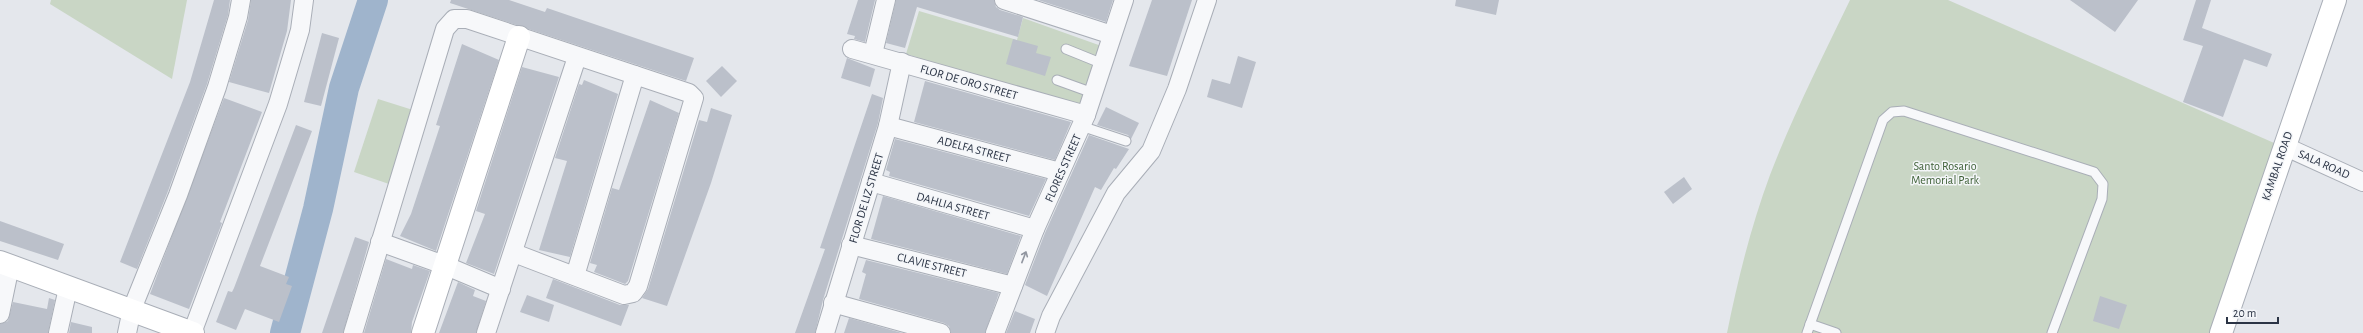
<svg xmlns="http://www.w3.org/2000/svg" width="2363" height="333" viewBox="0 0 2363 333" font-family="'Alegreya Sans',sans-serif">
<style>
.green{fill:#c9d6c5}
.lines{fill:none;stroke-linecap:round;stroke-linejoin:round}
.river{stroke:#9fb4cc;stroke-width:30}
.building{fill:#bbc0ca}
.lane-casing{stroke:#a9aeb7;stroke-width:11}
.street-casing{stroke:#a9aeb7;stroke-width:20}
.secondary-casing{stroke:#a9aeb7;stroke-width:24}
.lane{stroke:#f7f8fa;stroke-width:9}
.street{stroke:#f7f8fa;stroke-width:18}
.secondary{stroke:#fff;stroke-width:22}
.oneway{stroke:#9196a0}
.labels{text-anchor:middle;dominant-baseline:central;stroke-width:3;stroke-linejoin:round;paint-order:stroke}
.street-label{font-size:12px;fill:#2b3445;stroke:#f4f6f9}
.park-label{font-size:12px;fill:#3f6138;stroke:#f4f6f9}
</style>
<rect width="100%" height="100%" fill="#e4e7ec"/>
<g class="green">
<polygon points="51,0 187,0 172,79 50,4"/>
<path d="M 1850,0 L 1948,0 L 2281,146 L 2216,333 L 1727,333 C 1738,279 1751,226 1770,175 C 1793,115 1822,58 1850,0 Z"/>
<polygon points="919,11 1017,40 1023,18 1107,48 1082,107 916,59 916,57 906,54"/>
<polygon points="378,99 413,110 389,184 354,172"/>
</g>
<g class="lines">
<polyline class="river" points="285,333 318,209 344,88 373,0"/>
</g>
<g class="building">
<polygon points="214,0 230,0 228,15 207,84 168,191 137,269 120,262 190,82"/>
<polygon points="251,0 291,0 287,31 269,93 229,82 248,20"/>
<polygon points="451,0 509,0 545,12 547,8 694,58 686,81 450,3"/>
<polygon points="858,0 875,0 865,42 854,39 855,36 847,34"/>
<polygon points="896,0 994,0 996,7 1000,10 1023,17 1018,37 917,7 905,48 886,43"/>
<polygon points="1038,0 1113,0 1106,22"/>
<polygon points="1152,0 1192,0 1167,76 1129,66"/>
<polygon points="1456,0 1499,0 1496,15 1455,6"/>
<polygon points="2070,0 2138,0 2115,32"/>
<polygon points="2196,0 2211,0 2202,28 2272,54 2267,67 2244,59 2223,117 2183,102 2203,46 2183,40"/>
<polygon points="322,33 339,38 321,106 304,102"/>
<polygon points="1013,39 1038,46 1036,53 1051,57 1045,76 1006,64"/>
<polygon points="462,44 499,60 436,251 400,236 411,214 440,126 436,125"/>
<polygon points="1238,56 1256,62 1242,108 1207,97 1212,79 1230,84"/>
<polygon points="847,58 875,69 870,87 841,78"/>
<polygon points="722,66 737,81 721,97 706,81"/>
<polygon points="522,67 559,77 494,274 466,263 485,214 476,211"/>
<polygon points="584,80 618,94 570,257 539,250 567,161 555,158 579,84 582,85"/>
<polygon points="925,81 1071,122 1055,160 914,122"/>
<polygon points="872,94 883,98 878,123 823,300 815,333 795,333 825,249 820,248"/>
<polygon points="224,98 262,112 220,222 222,223 189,309 150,294"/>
<polygon points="650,100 679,113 628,281 625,284 594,272 597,265 590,263 612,188 619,190"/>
<polygon points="1106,107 1139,123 1131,139 1128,135 1097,125"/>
<polygon points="711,108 732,115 711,183 667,306 642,298 648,289 699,120 707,122"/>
<polygon points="296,125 312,131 260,266 289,277 286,284 292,286 279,322 245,309 236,330 216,322 228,291 232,292 234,288"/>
<polygon points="1089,135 1129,149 1116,169 1114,168 1101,190 1095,187 1047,296 1025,285 1045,233"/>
<polygon points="895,139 1046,179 1029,216 889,176 890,172 886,170"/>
<polygon points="1684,177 1692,189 1673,204 1664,192"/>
<polygon points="883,196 1021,236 1007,274 871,239"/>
<polygon points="0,221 64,244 58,260 0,241"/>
<polygon points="355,237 369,242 343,333 322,333"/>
<polygon points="386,259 412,269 413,265 430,271 412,322 411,333 364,333"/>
<polygon points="866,260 999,293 985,333 951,333 949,326 944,323 859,299 866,274 862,272"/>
<polygon points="553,279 620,305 629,305 621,326 546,298"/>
<polygon points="458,282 475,290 473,296 486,301 476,333 439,333"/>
<polygon points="527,295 554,305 549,322 520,312"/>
<polygon points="2100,296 2127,305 2119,329 2093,321"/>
<polygon points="49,298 55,300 48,333 0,333 0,324 8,321 13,302 47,309"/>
<polygon points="1015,311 1035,319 1030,333 1006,333"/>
<polygon points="849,318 902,333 844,333"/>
<polygon points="71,322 92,327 92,333 69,333"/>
</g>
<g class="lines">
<g class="lane-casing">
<g id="lane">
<polyline points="1066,49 1103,64"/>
<polyline points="1057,80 1093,93"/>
<polyline points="1081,126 1126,141"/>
<polyline points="1810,324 1836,333"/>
<polyline points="1807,333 1883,120 1892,112 1904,111 2094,172 2103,184 2102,199 2052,333"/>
</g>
</g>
<g class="street-casing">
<g id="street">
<polyline points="1004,0 1112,35"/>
<polyline points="852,49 1086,115"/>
<polyline points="873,54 886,0"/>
<polyline points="888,126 1060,172"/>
<polyline points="2284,146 2363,182"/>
<polyline points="871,182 1035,229"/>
<polyline points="380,242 444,265 501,289"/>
<polyline points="851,245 1013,286"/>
<polyline points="575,276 635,75"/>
<polyline points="833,303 941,333"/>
<polyline points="0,314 10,266"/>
<polyline points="58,333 68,288"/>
<polyline points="127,333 132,309 178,195 217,87 238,17 241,0"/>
<polyline points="192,333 278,104 300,30 304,0"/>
<polyline points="353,333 445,29 454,19 467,19 689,93 694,98 638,286 633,293 624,295 514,253"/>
<polyline points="486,333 577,57"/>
<polyline points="825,333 888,126 902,62"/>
<polyline points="995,333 1035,229 1086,115 1124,0"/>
<polyline points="1045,333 1051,316 1116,193 1151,151 1177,89 1207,0"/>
</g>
</g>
<g class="secondary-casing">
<g id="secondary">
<polyline points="0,262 193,333"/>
<polyline points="423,333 519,37"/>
<polyline points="2221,333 2335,0"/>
</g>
</g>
<use href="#lane" class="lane"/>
<use href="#street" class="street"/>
<use href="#secondary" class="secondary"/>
</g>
<defs><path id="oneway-shaft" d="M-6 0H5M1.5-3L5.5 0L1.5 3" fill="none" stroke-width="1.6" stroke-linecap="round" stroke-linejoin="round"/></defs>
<use class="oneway" href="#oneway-shaft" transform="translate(1024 257) rotate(-69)"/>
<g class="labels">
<g class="street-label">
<text transform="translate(969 82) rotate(16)">FLOR DE ORO STREET</text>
<text transform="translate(974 149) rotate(15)">ADELFA STREET</text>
<text transform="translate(2324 164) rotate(24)">SALA ROAD</text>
<text transform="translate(2277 166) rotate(-71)">KAMBAL ROAD</text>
<text transform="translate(1063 168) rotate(-66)">FLORES STREET</text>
<text transform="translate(866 198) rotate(-73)">FLOR DE LIZ STREET</text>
<text transform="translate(953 206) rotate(16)">DAHLIA STREET</text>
<text transform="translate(932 265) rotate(14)">CLAVIE STREET</text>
</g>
<g class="park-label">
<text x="1945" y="166">Santo Rosario<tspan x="1945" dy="14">Memorial Park</tspan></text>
</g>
</g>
<path d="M2227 317v6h51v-6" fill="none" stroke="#2b3445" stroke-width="2"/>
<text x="2233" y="317" font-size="12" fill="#2b3445" stroke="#f4f6f9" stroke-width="3" paint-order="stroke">20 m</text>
</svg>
